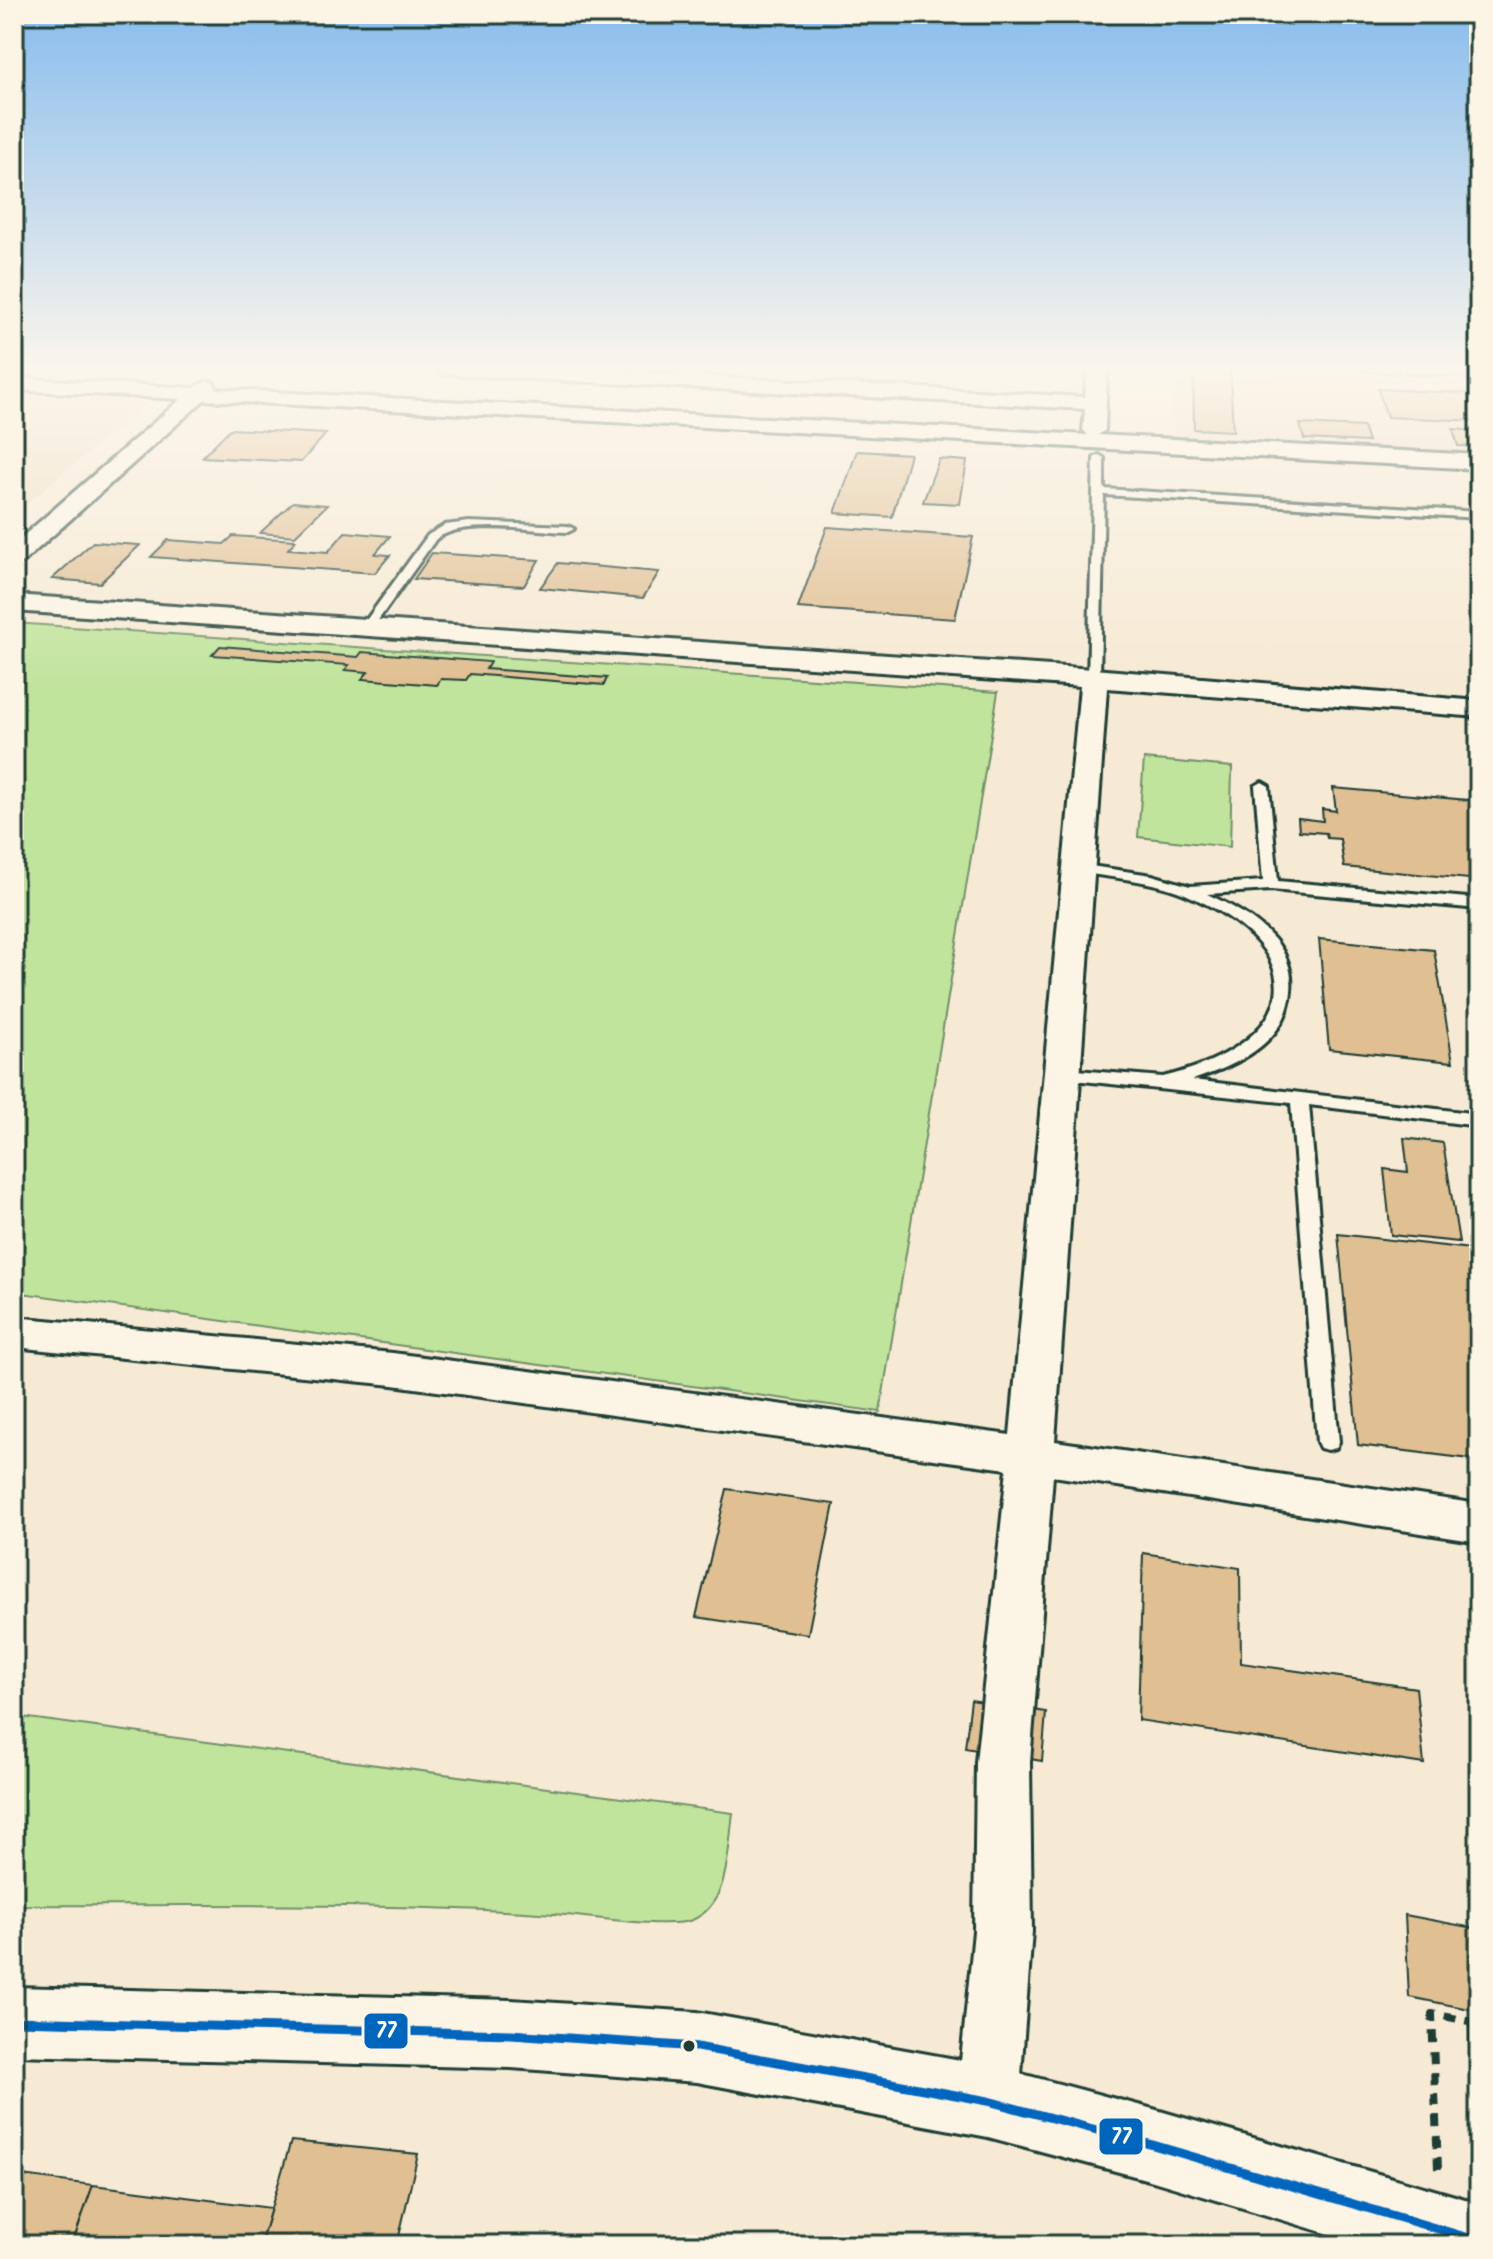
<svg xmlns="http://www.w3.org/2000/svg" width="1493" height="2259" viewBox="0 0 1493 2259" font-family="Kalam,sans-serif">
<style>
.built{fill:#efddc0}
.green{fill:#c1e49d;stroke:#709068;stroke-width:2}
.building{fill:#e0bf92;stroke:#1f3d34;stroke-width:2}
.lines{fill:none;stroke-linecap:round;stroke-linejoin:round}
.lane-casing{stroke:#1f3d34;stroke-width:6}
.street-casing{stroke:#1f3d34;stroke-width:6}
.secondary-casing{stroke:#1f3d34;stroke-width:6}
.path{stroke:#1f3d34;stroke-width:8;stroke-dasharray:12 9;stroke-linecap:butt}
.lane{fill:#fcf5e5;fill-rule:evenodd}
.street{fill:#fcf5e5;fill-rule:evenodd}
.secondary{fill:#fcf5e5;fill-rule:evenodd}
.bus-1-casing{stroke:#fcf5e5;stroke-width:15}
.bus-1{stroke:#0065bd;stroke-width:9}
.bus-dot{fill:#1f3d34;stroke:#fcf5e5;stroke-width:3}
.line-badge{stroke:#fcf5e5;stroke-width:3}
.badge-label{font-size:22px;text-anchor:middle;font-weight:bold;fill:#fff}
</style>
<rect width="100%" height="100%" fill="#f6ead4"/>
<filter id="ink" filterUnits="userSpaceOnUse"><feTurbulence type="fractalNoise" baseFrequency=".0125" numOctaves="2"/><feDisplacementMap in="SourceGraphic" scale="16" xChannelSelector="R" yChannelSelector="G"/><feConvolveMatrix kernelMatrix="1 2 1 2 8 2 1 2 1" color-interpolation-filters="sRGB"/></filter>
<g filter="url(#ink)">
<g class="built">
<polygon points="1171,368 1479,368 1479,456 1173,441"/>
<polygon points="14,394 149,402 14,514"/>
</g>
<g class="green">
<polygon points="14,623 998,692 880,1412 14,1292"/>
<polygon points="1144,759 1232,767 1230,847 1138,837"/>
<path d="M 14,1716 L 733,1813 C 728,1847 730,1905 692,1920 C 666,1930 573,1914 541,1913 C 366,1902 189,1906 14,1905 Z"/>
</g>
<g class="building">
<polygon points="1193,368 1230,370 1233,431 1194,429"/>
<polygon points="1310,368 1397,368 1400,374"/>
<polygon points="1404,368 1479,368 1479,378 1406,374"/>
<polygon points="1378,389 1479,394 1479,421 1387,417"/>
<polygon points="1300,424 1363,427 1368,442 1304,439"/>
<polygon points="230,429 326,434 301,462 202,457"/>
<polygon points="1453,429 1479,431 1479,447 1458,446"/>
<polygon points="857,451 910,454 892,517 835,513"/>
<polygon points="939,459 967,461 960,504 923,502"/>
<polygon points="293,502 327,505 295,536 260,533"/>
<polygon points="827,527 973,537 955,619 798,608"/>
<polygon points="345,532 390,536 375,554 390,555 375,573 151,557 168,540 224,544 233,536 296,540 288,549 328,552"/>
<polygon points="93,542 140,545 100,583 52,579"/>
<polygon points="432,553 539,560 524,586 414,579"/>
<polygon points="558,563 659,572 643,598 540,588"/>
<polygon points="220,646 358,657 362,652 490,662 486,669 607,678 604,685 470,674 466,680 441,679 437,685 362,679 368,672 345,670 349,665 212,655"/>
<polygon points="1333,788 1479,801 1479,880 1344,867 1340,839 1327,838 1326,833 1299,831 1298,818 1323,821 1322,809 1336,811"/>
<polygon points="1319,939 1434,950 1453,1062 1329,1049"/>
<polygon points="1404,1138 1443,1143 1459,1242 1391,1235 1384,1169 1408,1172"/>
<polygon points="1338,1234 1479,1250 1479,1460 1358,1445"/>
<polygon points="727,1489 834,1504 808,1634 696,1617"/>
<polygon points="1143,1553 1240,1568 1241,1663 1416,1688 1424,1764 1138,1720"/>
<polygon points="971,1700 1046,1712 1042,1761 965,1748"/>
<polygon points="1405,1915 1479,1929 1479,2011 1409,1997"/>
<polygon points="1469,2026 1479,2028 1479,2134 1474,2133"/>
<polygon points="291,2141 418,2154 397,2245 260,2245"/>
<polygon points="14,2175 93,2185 72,2245 14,2245"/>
<polygon points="93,2185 271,2208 260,2245 72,2245"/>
</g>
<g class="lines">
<g class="lane-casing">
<g id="lane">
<polygon points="1099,455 1104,458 1104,489 1479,512 1479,518 1104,495 1100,677 1094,681 1088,677 1094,458"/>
<path d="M 469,522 L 568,526 L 574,529 L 568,532 C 533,531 464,518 436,539 L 369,633 L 361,633 L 359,630 L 428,535 L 445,525 Z"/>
<path d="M 1262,782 L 1269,786 L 1278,881 L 1479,899 L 1479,909 L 1271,890 L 1207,894 C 1231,905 1256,919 1274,939 C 1287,954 1293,972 1291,991 C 1287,1043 1236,1066 1192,1080 L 1479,1114 L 1479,1126 L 1309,1105 L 1339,1442 L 1336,1448 L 1328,1450 L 1320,1448 L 1317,1442 L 1291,1103 L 1064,1079 L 1055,1074 L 1064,1069 L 1163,1077 C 1298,1044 1322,953 1185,894 C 1151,880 1113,878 1077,872 L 1070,868 L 1077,864 L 1152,875 L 1190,886 L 1263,881 L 1255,786 Z"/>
</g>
</g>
<g class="street-casing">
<g id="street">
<polygon points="434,368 555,368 1085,397 1087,368 1107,368 1105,430 1098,435 1479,455 1479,469 204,400 23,562 14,564 14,544 181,399 14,390 14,378 194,388 207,381 214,383 216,389 1088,435 1083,430 1085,409 444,374"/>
<polygon points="14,595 1094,669 1479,701 1479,717 1107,688 1055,1441 1479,1504 1479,1542 1053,1476 1030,1762 1032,1931 1019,2101 1010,2123 988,2132 966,2123 957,2101 974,1931 976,1762 1007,1469 393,1385 14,1347 14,1317 393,1353 1010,1435 1080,686 14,611"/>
</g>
</g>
<g class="secondary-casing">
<polygon id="secondary" points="14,1987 511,2000 697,2012 988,2065 1153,2109 1479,2203 1479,2245 1366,2245 1153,2181 988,2137 697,2082 511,2068 14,2055"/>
</g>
<polyline class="path" points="1438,2169 1432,2014 1479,2023"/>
<use href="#lane" class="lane"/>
<use href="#street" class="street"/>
<use href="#secondary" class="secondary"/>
<g class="bus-1-casing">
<polyline id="bus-1" points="14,2021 511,2034 697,2047 988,2101 1153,2145 1479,2241"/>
</g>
<use href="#bus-1" class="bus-1"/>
</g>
</g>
<linearGradient id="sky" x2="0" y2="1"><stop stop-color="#88bced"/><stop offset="0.54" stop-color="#fbf6ec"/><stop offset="1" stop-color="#fbf6ec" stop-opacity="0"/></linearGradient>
<rect width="1493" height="684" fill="url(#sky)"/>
<circle class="bus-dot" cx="689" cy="2046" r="7"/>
<g class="line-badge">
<rect x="363" y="2012" width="46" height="38" rx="8" fill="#0065bd"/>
<rect x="1098" y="2117" width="46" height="39" rx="8" fill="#0065bd"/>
</g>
<g class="badge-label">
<text x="386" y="2038">77</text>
<text x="1121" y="2144">77</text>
</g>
<rect width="1493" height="2259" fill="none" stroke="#fcf5e5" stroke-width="48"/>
<rect x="24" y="24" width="1445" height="2211" fill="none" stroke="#1f3d34" stroke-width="3" filter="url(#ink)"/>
</svg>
